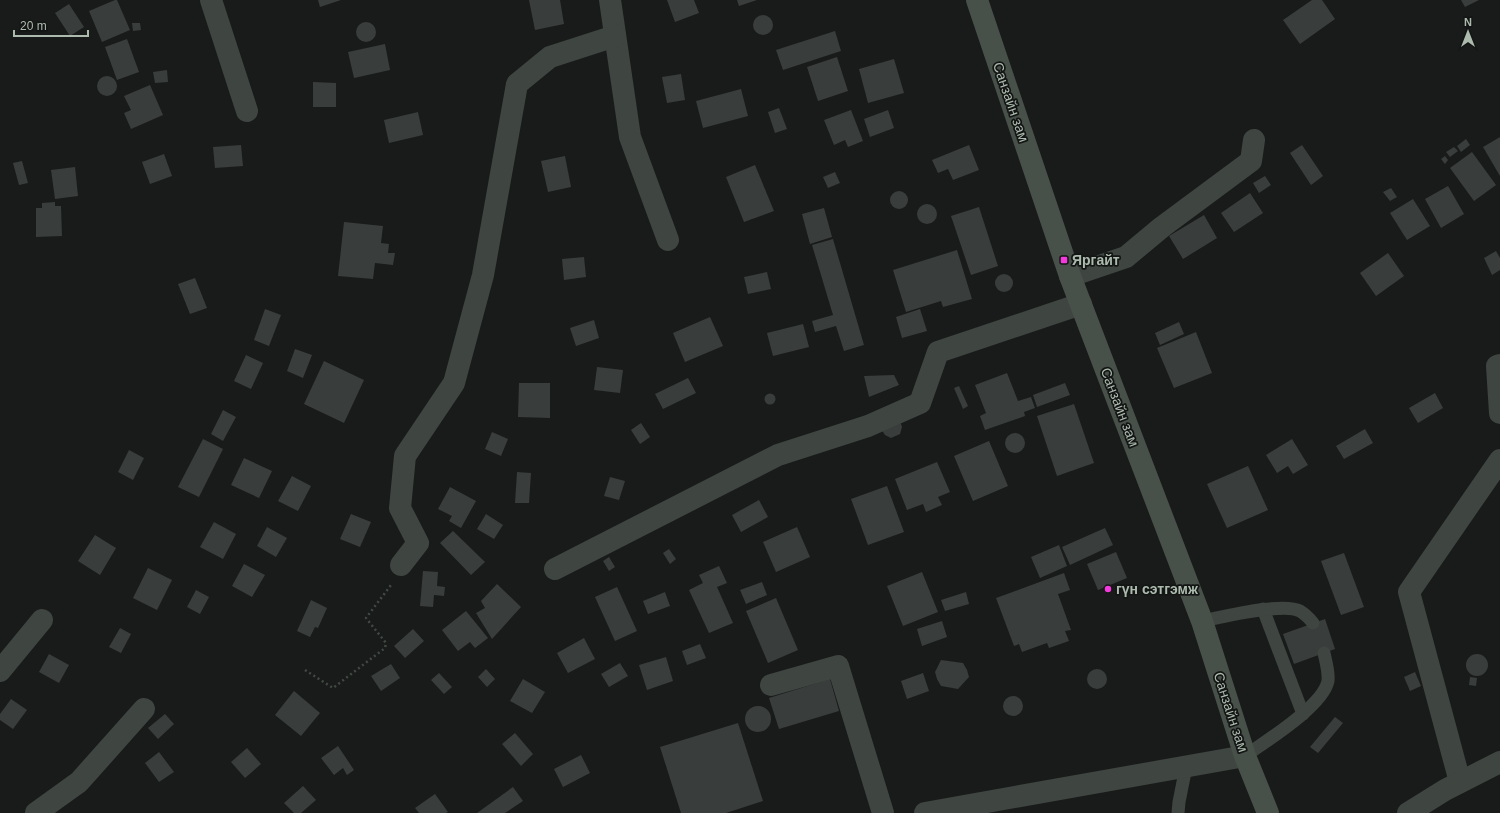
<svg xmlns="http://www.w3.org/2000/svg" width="1500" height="813" viewBox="0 0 1500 813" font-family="Helvetica,sans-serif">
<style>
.building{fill:#393d3b}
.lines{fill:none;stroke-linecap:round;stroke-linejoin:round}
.path{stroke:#424943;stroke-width:2.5;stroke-dasharray:2 3;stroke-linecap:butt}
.lane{stroke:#3f4541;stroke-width:13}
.street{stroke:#3f4541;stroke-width:22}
.secondary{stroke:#48504a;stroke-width:22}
.poi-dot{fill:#f23add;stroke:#141615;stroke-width:1.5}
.labels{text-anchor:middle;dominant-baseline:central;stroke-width:3.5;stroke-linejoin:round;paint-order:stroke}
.street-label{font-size:14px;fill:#acbbae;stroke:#141615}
.poi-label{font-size:14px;font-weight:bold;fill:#acbbae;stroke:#141615;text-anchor:start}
</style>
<rect width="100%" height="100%" fill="#191b1a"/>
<g class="building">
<polygon points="115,0 117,0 130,30 102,42 89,11"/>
<polygon points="318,0 341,0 320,7"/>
<polygon points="529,0 560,0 564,24 535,30"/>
<polygon points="667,0 694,0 699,13 675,22"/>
<polygon points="737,0 757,0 739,6"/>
<polygon points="1312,0 1322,0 1335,19 1300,44 1283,20"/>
<polygon points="1461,0 1479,0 1465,7"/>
<polygon points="69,4 84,27 70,36 55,13"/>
<circle cx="763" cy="25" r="10"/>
<circle cx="366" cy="32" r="10"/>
<polygon points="132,23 140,23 141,30 133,31"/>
<polygon points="835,31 841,51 783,70 776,50"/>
<polygon points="127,39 139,72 117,80 105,47"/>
<polygon points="385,44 390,70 354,78 348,52"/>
<polygon points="837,57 848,91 818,101 807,67"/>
<polygon points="894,59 904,93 868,103 859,69"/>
<polygon points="167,70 168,82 155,83 153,72"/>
<polygon points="681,74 685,100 667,103 662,77"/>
<circle cx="107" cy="86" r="10"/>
<polygon points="313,82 336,83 336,107 313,107"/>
<polygon points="150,85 163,115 131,129 124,113 131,110 124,96"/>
<polygon points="741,89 748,116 703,128 696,101"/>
<polygon points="779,108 787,129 775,133 768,112"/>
<polygon points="851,110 863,141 848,147 845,140 834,145 824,120"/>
<polygon points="888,110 894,128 870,137 864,119"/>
<polygon points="418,112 423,135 389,143 384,120"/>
<polygon points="1500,137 1500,176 1483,147"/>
<polygon points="1466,139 1470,145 1461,152 1457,146"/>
<polygon points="241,145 243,166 215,168 213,147"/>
<polygon points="969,145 979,170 953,180 948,169 938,173 932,160"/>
<polygon points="1302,145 1323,176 1311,185 1290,153"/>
<polygon points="1454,147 1458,151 1450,157 1446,152"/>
<polygon points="1472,152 1496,185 1474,201 1450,168"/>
<polygon points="164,154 172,176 150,184 142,162"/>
<polygon points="565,156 571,187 548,192 541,161"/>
<polygon points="1445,156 1448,160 1445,164 1441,159"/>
<polygon points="22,161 28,183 19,185 13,163"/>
<polygon points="755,165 774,211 744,222 726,177"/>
<polygon points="75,167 78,196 55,199 51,170"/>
<polygon points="835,172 840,183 828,188 823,177"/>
<polygon points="1265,176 1271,185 1259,193 1253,183"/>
<polygon points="1448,186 1464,214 1441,228 1425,199"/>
<polygon points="1391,188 1397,197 1390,201 1383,192"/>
<circle cx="899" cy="200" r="9"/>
<polygon points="1250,193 1263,213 1234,232 1221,213"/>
<polygon points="1413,199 1430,226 1407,240 1390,213"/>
<polygon points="55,202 55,206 61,206 62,236 36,237 36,208 42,208 42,203"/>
<circle cx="927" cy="214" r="10"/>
<polygon points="979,207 998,266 971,275 951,216"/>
<polygon points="824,208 832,237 810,244 802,214"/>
<polygon points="1204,215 1217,238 1183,259 1169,236"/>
<polygon points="344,222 383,226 381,243 389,244 388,253 395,253 393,265 375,263 373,279 338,276"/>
<polygon points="833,239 864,345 844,351 836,326 815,332 812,321 833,315 812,245"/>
<polygon points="957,250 972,299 943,307 941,301 906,312 893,270"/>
<polygon points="1496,251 1500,258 1500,270 1492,275 1484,258"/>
<polygon points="1388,253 1404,276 1376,296 1360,273"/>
<polygon points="584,257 586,277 564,280 562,259"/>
<polygon points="767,272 771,289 748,294 744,277"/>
<circle cx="1004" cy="283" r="9"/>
<polygon points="195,278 207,308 190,314 178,284"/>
<polygon points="265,309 281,315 269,346 254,340"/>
<polygon points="920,309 927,331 902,338 896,317"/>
<polygon points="710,317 723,346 685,362 673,333"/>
<polygon points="594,320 599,338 576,346 570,328"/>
<polygon points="1179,322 1184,334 1160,345 1155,333"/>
<polygon points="803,324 809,347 773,356 767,333"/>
<polygon points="1196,332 1212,373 1174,388 1157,348"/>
<polygon points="295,349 312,355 303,378 287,371"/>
<polygon points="246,355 263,363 251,389 234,381"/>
<polygon points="324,361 364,380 344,423 304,404"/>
<polygon points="597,367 623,370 620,393 594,390"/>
<polygon points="1007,373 1018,401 1031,397 1035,408 1024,412 1025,416 985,430 980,416 986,413 975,385"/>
<polygon points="894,375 899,385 869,397 864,376"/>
<polygon points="688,378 696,393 663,409 655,394"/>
<polygon points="519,383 550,383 550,418 518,417"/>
<polygon points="1065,383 1070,395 1037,407 1033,395"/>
<polygon points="959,386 968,406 963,409 954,388"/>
<polygon points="1435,393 1443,408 1418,423 1409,408"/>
<circle cx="770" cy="399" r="5.5"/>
<polygon points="1074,404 1094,463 1057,476 1037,416"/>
<polygon points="223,410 236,417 223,441 211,434"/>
<polygon points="900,421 902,427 900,434 891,438 885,435 881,429"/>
<polygon points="641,423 650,437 640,444 631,430"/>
<polygon points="1365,429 1373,443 1344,459 1336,446"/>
<polygon points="492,432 508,439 501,456 485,449"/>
<circle cx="1015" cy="443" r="10"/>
<polygon points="203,439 223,449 199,497 178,487"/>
<polygon points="1292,439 1308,465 1293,474 1288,466 1277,473 1266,455"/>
<polygon points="989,441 1008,486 973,501 954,456"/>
<polygon points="129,450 144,458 133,480 118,472"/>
<polygon points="244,458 272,471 259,498 231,485"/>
<polygon points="937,462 950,492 938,497 942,505 926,512 923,504 907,510 895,479"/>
<polygon points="1248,466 1268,510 1227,528 1207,484"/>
<polygon points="517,472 531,473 529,503 515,503"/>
<polygon points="292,476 311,486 298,511 278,501"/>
<polygon points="610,477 625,481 619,500 604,496"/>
<polygon points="887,486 904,532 868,545 851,499"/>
<polygon points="450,487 476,501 461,528 449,521 452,516 438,509"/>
<polygon points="759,500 768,517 741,532 732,515"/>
<polygon points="351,514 371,522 360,547 340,539"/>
<polygon points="486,514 503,525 494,539 477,529"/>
<polygon points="214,522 236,534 223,559 200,547"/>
<polygon points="267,527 287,538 276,557 257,546"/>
<polygon points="797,527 810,557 776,572 763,542"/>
<polygon points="1105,528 1113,545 1070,565 1062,547"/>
<polygon points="453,531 485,562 471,575 440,543"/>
<polygon points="95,535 116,548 100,575 78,561"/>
<polygon points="1059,545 1067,566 1040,578 1031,557"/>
<polygon points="669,549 676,559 670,564 663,553"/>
<polygon points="1116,552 1127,578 1098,590 1087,564"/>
<polygon points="1344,553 1364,607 1341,615 1321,561"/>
<polygon points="609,557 615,567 609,571 603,561"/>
<polygon points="244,564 265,575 252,597 232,586"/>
<polygon points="719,566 727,583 717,587 733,623 709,633 689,590 703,583 699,575"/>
<polygon points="148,568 172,580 157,610 133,598"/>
<polygon points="423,571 438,572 437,586 445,587 444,596 434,595 433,607 420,606"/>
<polygon points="922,572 938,612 903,626 887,586"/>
<polygon points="1064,573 1070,590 1058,594 1071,630 1065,631 1069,641 1049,648 1047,643 1022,652 1019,644 1014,646 996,598"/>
<polygon points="762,582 767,595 746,604 740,590"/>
<polygon points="497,584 521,607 492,639 476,613 485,608 481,601"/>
<polygon points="617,587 637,631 615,641 595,597"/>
<polygon points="196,590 209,597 200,614 187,607"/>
<polygon points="665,592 670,606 648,614 643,601"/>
<polygon points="966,592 969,604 945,611 941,600"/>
<polygon points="776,598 798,650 768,663 746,611"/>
<polygon points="311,600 327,608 318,628 315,627 310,637 297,631"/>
<polygon points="466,611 488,638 475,648 470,642 458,651 442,630"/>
<polygon points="1325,619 1335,649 1294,664 1283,634"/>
<polygon points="942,621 947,637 922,646 917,629"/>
<polygon points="120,628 131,634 121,653 109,647"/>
<polygon points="413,629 424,641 405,658 394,646"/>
<polygon points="584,638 595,659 568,673 557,653"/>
<polygon points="700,644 706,658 687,665 682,651"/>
<circle cx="1477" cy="665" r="11"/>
<polygon points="49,654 69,665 59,683 39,672"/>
<polygon points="666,657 673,681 647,690 639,665"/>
<polygon points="941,660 963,663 967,670 969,677 958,689 941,686 937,679 935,672"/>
<polygon points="620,663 628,676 609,687 601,674"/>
<polygon points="391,664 400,678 381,691 371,676"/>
<circle cx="1097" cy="679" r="10"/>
<polygon points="486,669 495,679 487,687 478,677"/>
<polygon points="1415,672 1421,686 1410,691 1404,677"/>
<polygon points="439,673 452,687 444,694 431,680"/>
<polygon points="923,673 929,691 907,699 901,681"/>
<polygon points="1470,677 1477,678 1476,686 1469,685"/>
<polygon points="523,679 545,692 532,713 510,701"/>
<polygon points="830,679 839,711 779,729 769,698"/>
<polygon points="294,691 320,713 301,736 275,715"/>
<circle cx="1013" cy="706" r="10"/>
<polygon points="11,699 27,710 13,729 0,720 0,714"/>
<circle cx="758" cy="719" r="13"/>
<polygon points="165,714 174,724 158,739 148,728"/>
<polygon points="1335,717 1343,723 1318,753 1310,747"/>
<polygon points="738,723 763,801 726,813 681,813 660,747"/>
<polygon points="515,733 533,754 521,766 502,744"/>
<polygon points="338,746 354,770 347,775 343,768 334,775 321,758"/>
<polygon points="247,748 261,764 245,778 231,762"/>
<polygon points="159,752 174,772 159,782 145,763"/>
<polygon points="581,755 590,773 563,787 554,769"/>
<polygon points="303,786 316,800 301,813 294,813 284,803"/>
<polygon points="513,787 523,801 505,813 477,813"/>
<polygon points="435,794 448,812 446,813 419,813 415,808"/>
</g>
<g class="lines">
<polyline class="path" points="305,670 333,688 385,648 386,643 366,618 391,585"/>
<g class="lane">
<polyline points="1263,609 1303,714"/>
<path d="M 1202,621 C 1223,617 1283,602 1300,611 C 1305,614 1309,618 1313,623"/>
<path d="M 1245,756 C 1266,741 1323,706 1328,681 C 1329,672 1326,662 1324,653"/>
<polyline points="1178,813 1179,802 1186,767"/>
</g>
<g class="street">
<polyline points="211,0 247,111"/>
<polyline points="610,0 630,137 668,240"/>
<polyline points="1070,276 1126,257 1162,227 1251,161 1254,140"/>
<polyline points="1500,365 1497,366 1500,413"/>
<polyline points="401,565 418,543 400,508 405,456 454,383 483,275 517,84 550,57 615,36"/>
<polyline points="555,569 778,455 868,426 920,403 938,352 1081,304"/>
<polyline points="0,671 42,620"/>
<polyline points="771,685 838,666 883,813"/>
<polyline points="1460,782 1409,592 1500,460"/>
<polyline points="36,813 79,782 144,709"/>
<polyline points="925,813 1245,756"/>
<polyline points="1408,813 1445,790 1500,762"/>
</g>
<polyline class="secondary" points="977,0 1070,276 1202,621 1245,756 1268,813"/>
</g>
<g class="poi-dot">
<rect x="1060" y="256" width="8" height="8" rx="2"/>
<circle cx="1108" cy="589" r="4"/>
</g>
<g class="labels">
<g class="street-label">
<text transform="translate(1011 102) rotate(71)">Санзайн зам</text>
<text transform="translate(1120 407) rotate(69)">Санзайн зам</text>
<text transform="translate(1231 712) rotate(72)">Санзайн зам</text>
</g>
<g class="poi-label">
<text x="1072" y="260">Яргайт</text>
<text x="1116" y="589">гүн сэтгэмж</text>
</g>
</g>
<g transform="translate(1468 32)" stroke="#141615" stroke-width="3" paint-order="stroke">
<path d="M0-3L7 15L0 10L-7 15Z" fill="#acbbae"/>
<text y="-6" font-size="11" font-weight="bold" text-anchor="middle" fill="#acbbae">N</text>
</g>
<path d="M14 30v6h74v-6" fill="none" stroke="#acbbae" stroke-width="2"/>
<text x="20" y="30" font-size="12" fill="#acbbae" stroke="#141615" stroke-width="3" paint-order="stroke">20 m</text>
</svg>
